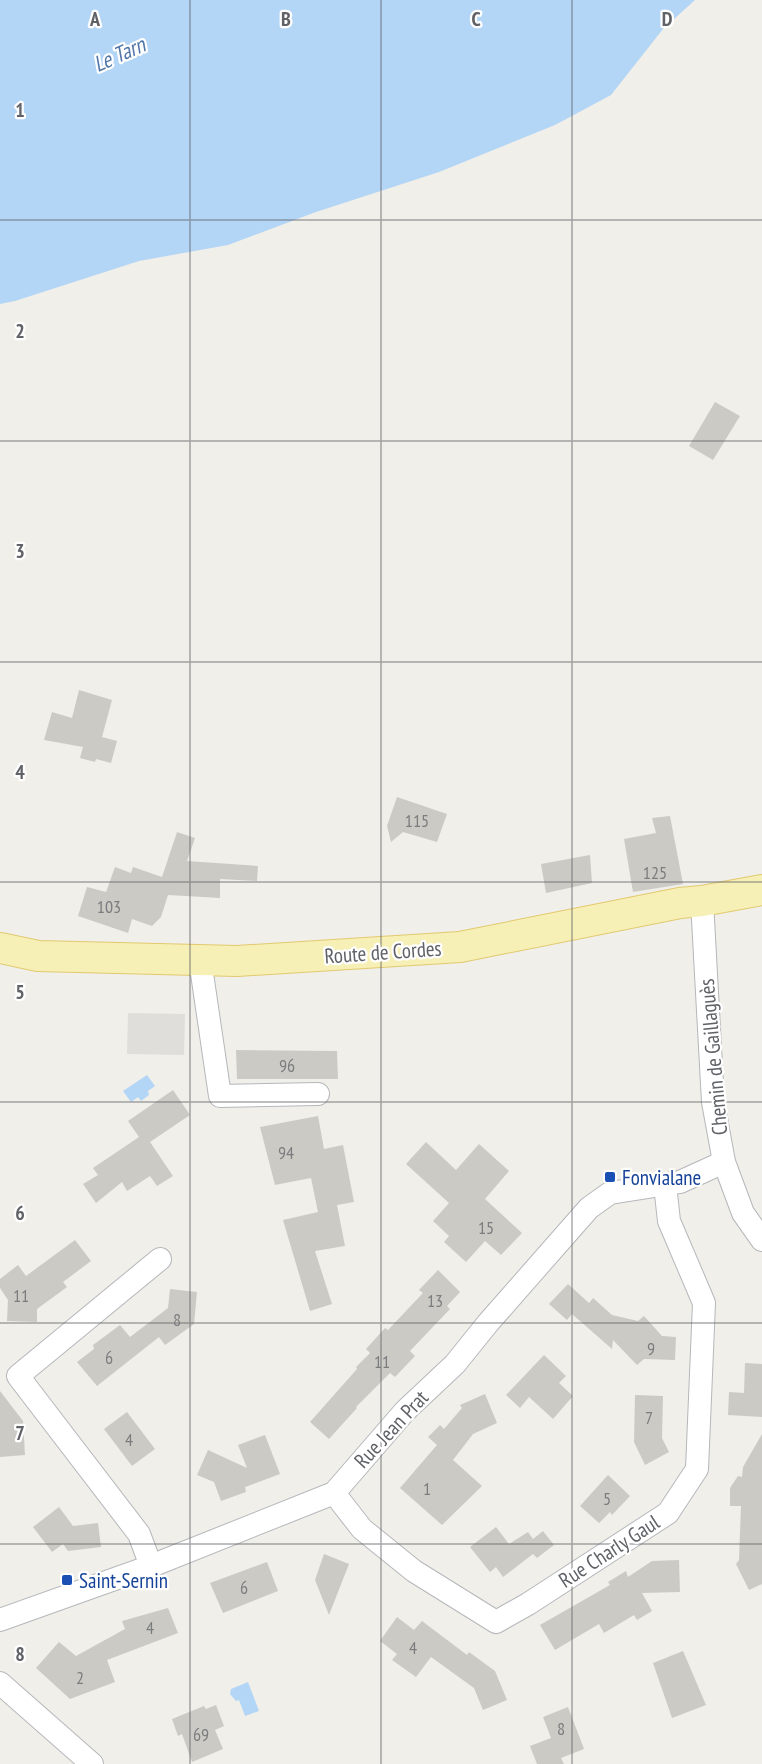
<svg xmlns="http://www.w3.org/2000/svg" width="762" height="1764" viewBox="0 0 762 1764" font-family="'PT Sans Narrow',sans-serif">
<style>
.industrial{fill:#dfdeda}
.water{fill:#b3d5f6}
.building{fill:#cccac5}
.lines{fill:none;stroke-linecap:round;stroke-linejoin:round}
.minor-casing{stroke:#b5b7bb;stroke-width:24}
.major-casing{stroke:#e2c96f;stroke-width:32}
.minor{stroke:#fff;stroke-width:22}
.major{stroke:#f6f0b7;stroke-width:30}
.grid{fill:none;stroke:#606267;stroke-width:1.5;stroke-opacity:0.55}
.transit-dot{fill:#1a4fb4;stroke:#fff;stroke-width:2}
.labels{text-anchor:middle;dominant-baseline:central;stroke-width:4.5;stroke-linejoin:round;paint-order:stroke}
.number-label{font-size:18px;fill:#7b7c7e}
.street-label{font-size:21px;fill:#606267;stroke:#fff}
.transit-label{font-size:21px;fill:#164399;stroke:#fff;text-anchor:start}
.water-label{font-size:22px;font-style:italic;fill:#5075a7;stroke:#fff}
.grid-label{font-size:20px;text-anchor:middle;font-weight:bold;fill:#606267;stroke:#fff;stroke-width:4.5;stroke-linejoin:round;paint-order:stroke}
</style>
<rect width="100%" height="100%" fill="#f0efe9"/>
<polygon class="industrial" points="128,1013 185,1014 184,1055 127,1054"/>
<g class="water">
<polygon points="0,0 695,0 663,29 611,95 555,125 439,172 316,212 228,245 139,261 15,301 0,304"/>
<polygon points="147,1075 155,1086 148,1091 149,1095 141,1101 138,1097 131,1102 123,1091"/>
<polygon points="248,1682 259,1711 245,1716 239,1700 236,1701 230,1694 231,1689"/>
</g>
<g class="building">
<polygon points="715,402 740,416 713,460 689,446"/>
<polygon points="79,690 112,700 102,737 117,741 111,763 96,759 95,762 80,758 83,747 44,740 52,712 72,718"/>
<polygon points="397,797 447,814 437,842 403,832 391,842 387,826"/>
<polygon points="670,816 683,884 633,892 624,839 656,833 652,818"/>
<polygon points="177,832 195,838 187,861 258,866 257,881 220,879 220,898 168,895 161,917 152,926 132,919 128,933 78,916 87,887 106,892 115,867 131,873 133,867 162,877"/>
<polygon points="590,855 592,883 546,893 541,864"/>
<polygon points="236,1050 337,1051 338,1079 237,1079"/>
<polygon points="173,1090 190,1115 150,1142 173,1176 157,1186 150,1176 127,1191 122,1182 96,1203 83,1184 98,1175 93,1168 139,1137 128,1121"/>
<polygon points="318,1116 324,1149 343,1145 354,1202 337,1205 345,1246 315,1251 332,1304 310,1311 283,1220 318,1212 311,1178 275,1185 260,1127"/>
<polygon points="426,1142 456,1170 479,1144 509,1171 485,1199 522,1233 501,1255 485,1241 466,1262 444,1242 449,1236 433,1221 449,1203 406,1164"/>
<polygon points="75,1240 91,1261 63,1282 67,1287 37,1309 37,1322 7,1321 8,1300 0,1288 0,1279 18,1265 26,1276"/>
<polygon points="438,1270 460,1292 447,1306 450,1309 410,1351 415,1356 395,1377 390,1373 356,1407 357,1408 329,1439 310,1422 357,1369 356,1367 370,1353 366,1349 385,1328 388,1330 423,1293 419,1290"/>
<polygon points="568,1284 589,1303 593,1298 612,1315 638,1321 644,1316 662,1336 676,1337 675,1360 644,1359 637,1365 613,1340 612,1349 572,1314 567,1320 549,1304"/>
<polygon points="170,1289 197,1292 194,1324 165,1345 159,1337 97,1386 77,1362 94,1349 93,1345 120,1325 130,1337 168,1308"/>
<polygon points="544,1355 566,1376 559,1383 573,1396 553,1419 529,1397 520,1408 506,1395"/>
<polygon points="745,1363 762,1364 762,1417 728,1415 729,1392 744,1393"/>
<polygon points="0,1391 23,1421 25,1455 0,1457"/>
<polygon points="485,1394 497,1423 473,1434 453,1460 482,1486 442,1525 400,1488 437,1445 428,1437 440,1425 444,1429 462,1408 460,1405"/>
<polygon points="635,1395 663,1396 662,1438 669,1452 645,1465 634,1442"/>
<polygon points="127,1412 155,1449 132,1466 104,1429"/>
<polygon points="762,1434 762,1584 749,1590 736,1564 739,1560 741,1506 730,1506 730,1488 738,1476 742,1477 743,1467"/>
<polygon points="265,1435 280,1474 245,1487 246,1492 221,1501 214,1482 197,1475 208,1450 247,1468 238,1445"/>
<polygon points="608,1475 630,1496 612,1515 610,1512 599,1523 580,1506"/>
<polygon points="59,1507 73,1526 98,1523 101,1547 68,1551 63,1544 52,1552 33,1527"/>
<polygon points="496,1527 509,1544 528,1532 533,1539 543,1531 554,1545 537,1558 533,1554 503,1577 496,1567 490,1572 470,1547"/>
<polygon points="324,1554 349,1564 329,1615 315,1580"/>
<polygon points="679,1560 680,1592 642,1593 652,1611 637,1620 634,1615 604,1633 599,1624 555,1650 540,1625 610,1585 608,1582 626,1571 628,1577 652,1561"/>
<polygon points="267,1562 278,1591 223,1613 210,1583"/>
<polygon points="168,1608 178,1633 107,1660 115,1682 70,1699 36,1668 59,1642 76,1656 125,1629 122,1621"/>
<polygon points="397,1617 414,1630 422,1621 467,1655 469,1652 495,1671 507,1700 483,1710 474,1688 431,1657 416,1677 392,1660 397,1654 380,1641"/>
<polygon points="683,1651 706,1705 672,1718 653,1663"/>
<polygon points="216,1705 224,1726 215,1730 223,1749 192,1762 182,1734 178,1736 172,1719 204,1706 206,1709"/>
<polygon points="568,1707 584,1749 561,1758 564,1764 537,1764 530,1746 551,1738 543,1717"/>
</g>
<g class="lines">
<g class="minor-casing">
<g id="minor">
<polyline points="702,901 713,1102 724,1162 743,1213 762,1240"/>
<polyline points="200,960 220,1096 318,1094"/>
<polyline points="334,1493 362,1529 414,1571 496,1622 528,1604 668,1513 697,1469 704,1303 669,1221 665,1185"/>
<polyline points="151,1566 139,1534 18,1376 160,1259"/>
<polyline points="0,1620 151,1566 334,1493 405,1411 455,1364 488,1323 589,1208 610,1193 680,1182 724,1162"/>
<polyline points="0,1683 92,1764"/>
</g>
</g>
<g class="major-casing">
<polyline id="major" points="0,948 38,956 237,961 460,947 680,903 702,901 762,890"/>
</g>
<use href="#minor" class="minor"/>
<use href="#major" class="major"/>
</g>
<path class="grid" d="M 190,0 L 190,1764M 381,0 L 381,1764M 572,0 L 572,1764M 0,220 L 762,220M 0,441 L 762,441M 0,662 L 762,662M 0,882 L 762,882M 0,1102 L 762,1102M 0,1323 L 762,1323M 0,1544 L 762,1544"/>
<g class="transit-dot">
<rect x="604" y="1171" width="12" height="12" rx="3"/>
<rect x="61" y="1574" width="12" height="12" rx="3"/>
</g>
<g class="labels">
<g class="number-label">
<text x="417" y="820">115</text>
<text x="655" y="872">125</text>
<text x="109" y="906">103</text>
<text x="287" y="1065">96</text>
<text x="286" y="1152">94</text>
<text x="486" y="1227">15</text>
<text x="21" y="1295">11</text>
<text x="435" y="1300">13</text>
<text x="177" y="1319">8</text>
<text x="651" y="1348">9</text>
<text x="109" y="1357">6</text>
<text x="382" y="1361">11</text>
<text x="649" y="1417">7</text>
<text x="129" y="1439">4</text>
<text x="427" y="1488">1</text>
<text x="607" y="1498">5</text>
<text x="244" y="1587">6</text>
<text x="150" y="1627">4</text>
<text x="413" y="1647">4</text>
<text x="80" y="1677">2</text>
<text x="561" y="1728">8</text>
<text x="201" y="1734">69</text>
</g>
<g class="street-label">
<text transform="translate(383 952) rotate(-4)">Route de Cordes</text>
<text transform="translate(713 1057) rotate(-95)">Chemin de Gaillaguès</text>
<text transform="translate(391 1429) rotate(-47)">Rue Jean Prat</text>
<text transform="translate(609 1551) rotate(-33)">Rue Charly Gaul</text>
</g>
<g class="transit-label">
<text x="622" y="1177">Fonvialane</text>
<text x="79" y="1580">Saint-Sernin</text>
</g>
<g class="water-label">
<text transform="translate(119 54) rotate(-24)">Le Tarn</text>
</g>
</g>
<g class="grid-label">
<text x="95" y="26">A</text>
<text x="286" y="26">B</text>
<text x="476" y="26">C</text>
<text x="667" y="26">D</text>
<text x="20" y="117">1</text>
<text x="20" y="338">2</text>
<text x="20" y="558">3</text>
<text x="20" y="779">4</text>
<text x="20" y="999">5</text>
<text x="20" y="1220">6</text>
<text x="20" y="1440">7</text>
<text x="20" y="1661">8</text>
</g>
</svg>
